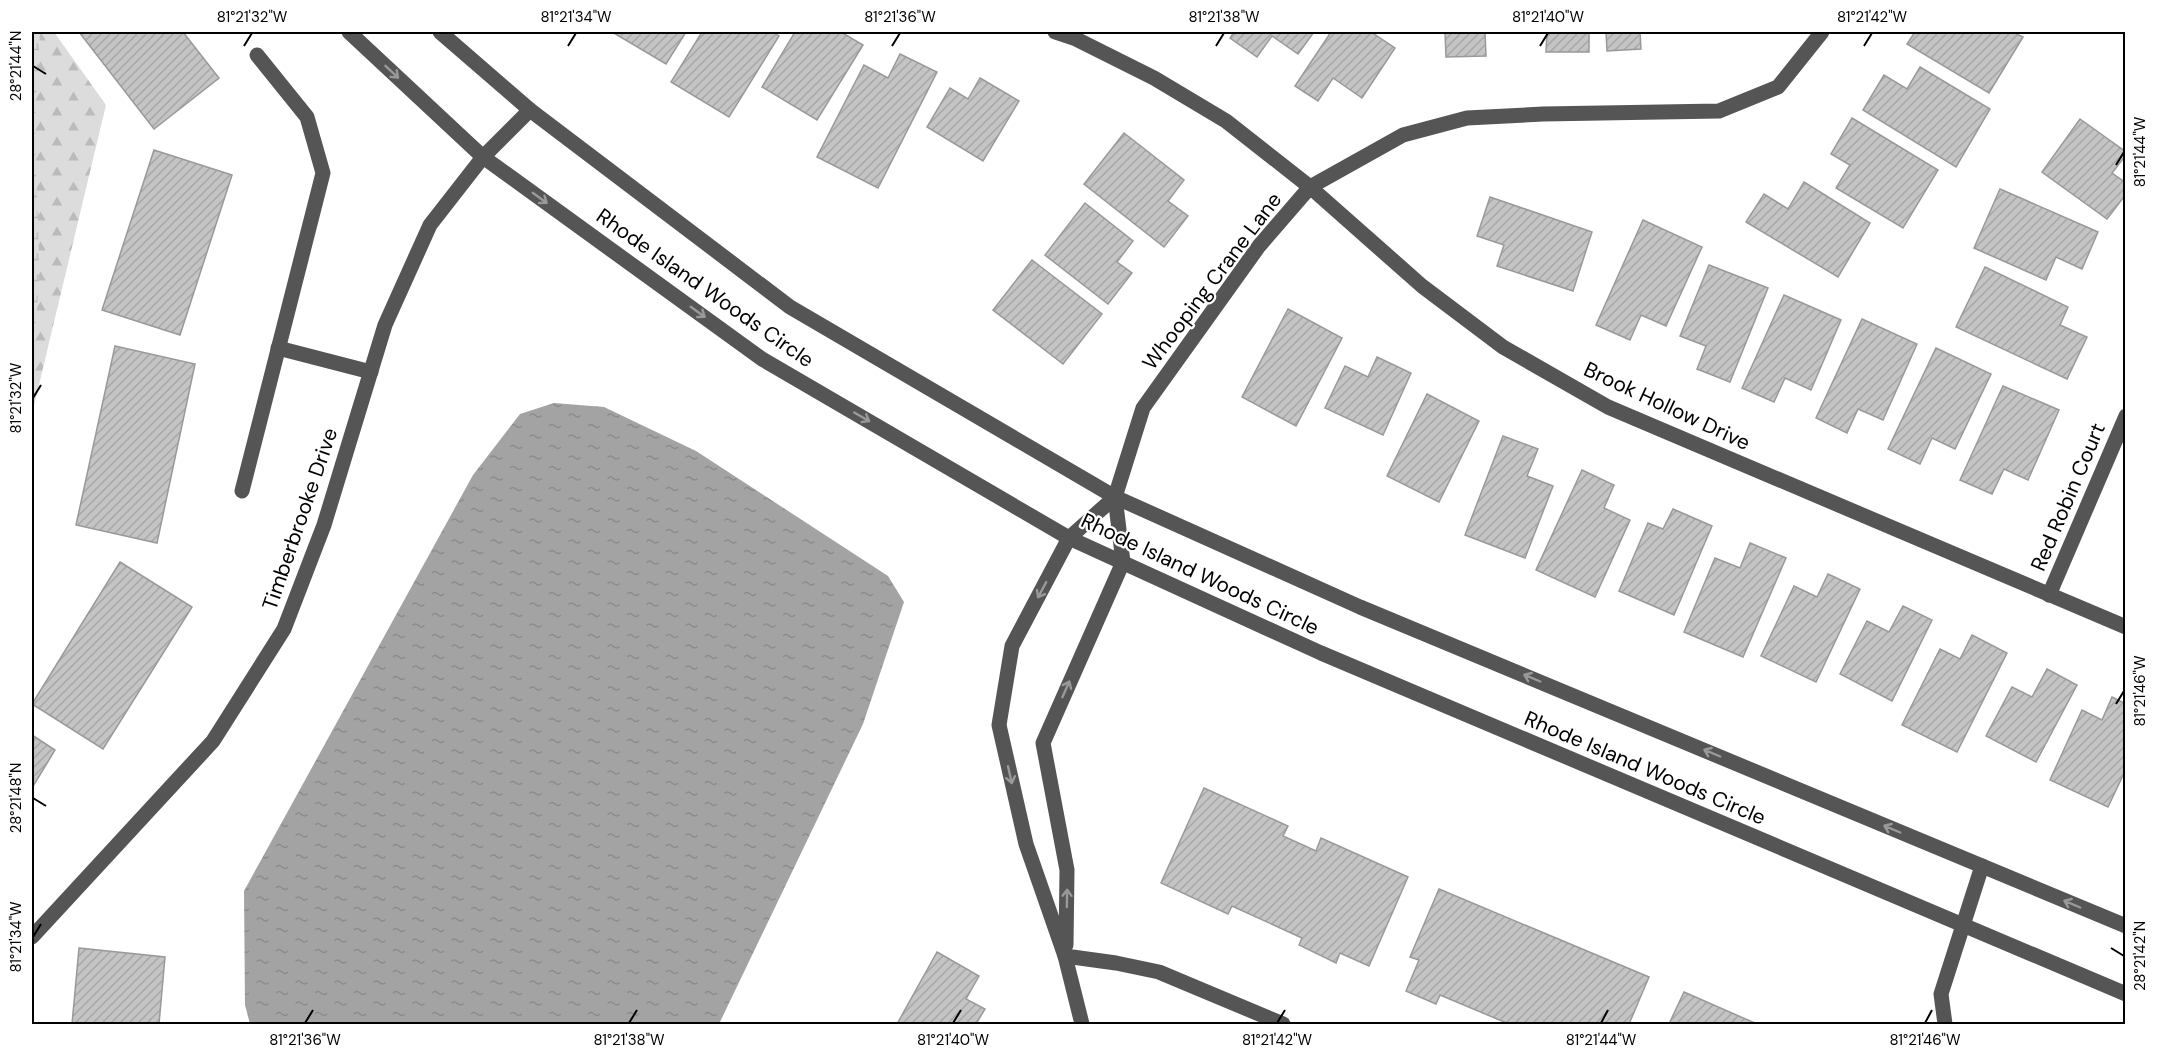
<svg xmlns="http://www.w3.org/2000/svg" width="2157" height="1056" viewBox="0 0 2157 1056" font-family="'DM Sans',sans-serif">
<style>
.forest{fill:url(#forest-firs)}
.wetland{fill:url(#wetland-marsh)}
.water{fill:url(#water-ripples)}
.building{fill:url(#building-hatch);stroke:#999;stroke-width:1.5}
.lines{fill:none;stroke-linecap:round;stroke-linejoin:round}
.minor{stroke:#555;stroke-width:15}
.oneway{stroke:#999}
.ticks{fill:none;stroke:#000;stroke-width:2}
.labels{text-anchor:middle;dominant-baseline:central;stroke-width:4.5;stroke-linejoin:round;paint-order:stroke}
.street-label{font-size:21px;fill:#000;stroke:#fff}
.neatline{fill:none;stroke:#000;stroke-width:2}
.ticks-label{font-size:15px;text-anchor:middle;fill:#000}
</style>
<defs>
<pattern id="forest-firs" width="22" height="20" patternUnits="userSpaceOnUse" patternTransform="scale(1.5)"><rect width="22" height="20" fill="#dcdcdc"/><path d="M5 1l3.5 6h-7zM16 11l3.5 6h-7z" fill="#bbb"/></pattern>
<pattern id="wetland-marsh" width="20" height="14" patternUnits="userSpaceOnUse" patternTransform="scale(1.5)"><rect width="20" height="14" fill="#dcdcdc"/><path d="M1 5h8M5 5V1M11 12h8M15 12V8" fill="none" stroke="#bbb"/></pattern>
<pattern id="water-ripples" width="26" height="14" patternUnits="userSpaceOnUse" patternTransform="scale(1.5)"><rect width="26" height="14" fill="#a3a3a3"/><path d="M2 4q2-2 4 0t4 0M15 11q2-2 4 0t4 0" fill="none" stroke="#8b8b8b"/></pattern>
<pattern id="building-hatch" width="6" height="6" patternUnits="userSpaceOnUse" patternTransform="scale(1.5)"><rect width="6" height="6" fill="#c4c4c4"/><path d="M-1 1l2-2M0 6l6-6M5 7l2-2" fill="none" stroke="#a7a7a7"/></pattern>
</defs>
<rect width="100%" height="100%" fill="#fff"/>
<polygon class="forest" points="32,32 54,32 106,105 32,414"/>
<path class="wetland" d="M 32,32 L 40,32 C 38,71 34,111 35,150 C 37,215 44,282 32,346 Z"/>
<polygon class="water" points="554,403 604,407 696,451 888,576 904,602 863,724 719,1024 250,1024 245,1005 244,891 473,475 520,414"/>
<g class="building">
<polygon points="79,32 183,32 219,78 154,129"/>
<polygon points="612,32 686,32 666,64"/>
<polygon points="702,32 773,32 779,36 729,117 671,82"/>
<polygon points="795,32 841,32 863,45 817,120 762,87"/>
<polygon points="1234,32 1314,32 1298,54 1272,36 1257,57 1230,38"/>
<polygon points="1331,32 1371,32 1395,48 1362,98 1333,78 1318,101 1295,86"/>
<polygon points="1445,32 1485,32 1486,56 1446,57"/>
<polygon points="1547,32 1589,32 1589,52 1546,52"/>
<polygon points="1606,32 1640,32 1641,49 1607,51"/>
<polygon points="1915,32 2013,32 2023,37 1989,93 1907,44"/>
<polygon points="900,54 937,72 878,188 817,157 864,65 888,78"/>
<polygon points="1920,67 1990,109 1956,167 1863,110 1884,75 1907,89"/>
<polygon points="980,78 1019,101 983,161 927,127 950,88 968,99"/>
<polygon points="1852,118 1938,170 1903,228 1836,188 1850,165 1831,154"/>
<polygon points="2080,119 2126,152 2126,155 2112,173 2126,183 2126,194 2107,219 2042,172"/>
<polygon points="1124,133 1184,180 1168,201 1188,216 1164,247 1084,184"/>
<polygon points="154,150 232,175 180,335 102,310"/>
<polygon points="1804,182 1870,223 1838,277 1746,222 1764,194 1788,209"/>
<polygon points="2000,189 2098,232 2082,269 2056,257 2046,280 1974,248"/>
<polygon points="1490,197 1592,232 1573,291 1497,266 1504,245 1477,236"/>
<polygon points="1085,203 1133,241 1117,262 1132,273 1108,304 1045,255"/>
<polygon points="1643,220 1702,247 1666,326 1641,315 1630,340 1596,325"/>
<polygon points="1032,260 1102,314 1063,364 993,310"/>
<polygon points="1709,265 1768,288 1730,382 1697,369 1706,346 1680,336"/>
<polygon points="1985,267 2068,307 2060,325 2087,337 2067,379 1956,327"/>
<polygon points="1784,295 1841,320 1811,390 1785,378 1774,402 1742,388"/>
<polygon points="1288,309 1342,338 1296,426 1242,397"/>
<polygon points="1862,319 1917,344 1883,420 1858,409 1847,433 1816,418"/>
<polygon points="115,346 195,364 157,543 76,525"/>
<polygon points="1936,348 1991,374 1955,449 1932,438 1920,464 1888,449"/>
<polygon points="1377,357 1411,373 1383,435 1325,408 1345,366 1368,377"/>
<polygon points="2003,386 2059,410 2028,480 2004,469 1992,494 1960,480"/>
<polygon points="1427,394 1479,421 1439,502 1387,476"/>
<polygon points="1503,436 1538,449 1527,476 1553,486 1525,558 1465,535"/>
<polygon points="1582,470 1614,485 1604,508 1630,520 1595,597 1536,570"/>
<polygon points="1673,509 1712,526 1674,615 1619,591 1648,523 1663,529"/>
<polygon points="1750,543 1786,558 1743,657 1684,632 1715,558 1740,568"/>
<polygon points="120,562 192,607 103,749 32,704"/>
<polygon points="1828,574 1860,589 1816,682 1761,656 1794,586 1817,597"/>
<polygon points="1903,606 1932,620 1892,701 1840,674 1867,621 1889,632"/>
<polygon points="1972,635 2007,653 1957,752 1902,725 1940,649 1960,659"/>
<polygon points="2047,669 2077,685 2036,762 1986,736 2012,687 2032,697"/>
<polygon points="2112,697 2126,704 2126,769 2108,807 2050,780 2082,710 2102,720"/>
<polygon points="32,735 55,750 32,788"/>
<polygon points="1204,788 1288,826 1283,836 1316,851 1321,838 1408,877 1369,966 1340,953 1336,963 1299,945 1302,938 1232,906 1228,914 1161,883"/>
<polygon points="1439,889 1649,977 1629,1024 1509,1024 1440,995 1436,1004 1406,991 1419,960 1410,957"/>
<polygon points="79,948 165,957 159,1024 72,1024"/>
<polygon points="937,952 979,976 966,999 985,1009 976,1024 897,1024"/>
<polygon points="1684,992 1757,1024 1669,1024"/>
</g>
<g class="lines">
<g class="minor">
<polyline points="349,32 483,157 762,359 1069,538 1321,653 2126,994"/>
<polyline points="440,32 530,110 790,307 1115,497 1360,607 2126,926"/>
<polyline points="1055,32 1076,39 1154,78 1226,121 1310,187 1422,286 1503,347 1608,407 2126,627"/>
<polyline points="278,348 371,372"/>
<polyline points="242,491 323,173 307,117 257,55"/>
<polyline points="2049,595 2126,416"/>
<polyline points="32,937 213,741 284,629 324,525 385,325 430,225 483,157 530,110"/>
<polyline points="1066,945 1067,870 1043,743 1123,562 1115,497"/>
<polyline points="1065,956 1116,963 1159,972 1283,1024"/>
<polyline points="1082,1024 1065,956 1026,844 999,725 1012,646 1069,538 1115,497 1143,408 1259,246 1310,187 1403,135 1467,118 1543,114 1719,111 1778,87 1822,32"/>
<polyline points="1945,1024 1941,994 1982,866"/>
</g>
</g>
<defs><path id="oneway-shaft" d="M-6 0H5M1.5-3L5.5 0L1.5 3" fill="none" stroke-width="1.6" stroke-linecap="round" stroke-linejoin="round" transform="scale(1.5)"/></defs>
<g class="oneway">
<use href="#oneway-shaft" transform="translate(392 72) rotate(43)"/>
<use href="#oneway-shaft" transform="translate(540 198) rotate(36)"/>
<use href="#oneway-shaft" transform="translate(698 312) rotate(36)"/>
<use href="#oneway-shaft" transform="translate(862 417) rotate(30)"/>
<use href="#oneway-shaft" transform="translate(1042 590) rotate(118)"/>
<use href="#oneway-shaft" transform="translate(1532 678) rotate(-157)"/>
<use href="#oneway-shaft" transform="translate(1066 689) rotate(-66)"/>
<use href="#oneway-shaft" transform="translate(1712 753) rotate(-157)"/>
<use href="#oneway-shaft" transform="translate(1010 775) rotate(77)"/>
<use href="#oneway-shaft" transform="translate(1892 829) rotate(-157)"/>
<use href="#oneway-shaft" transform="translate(1067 898) rotate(-89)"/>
<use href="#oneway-shaft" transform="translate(2072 904) rotate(-157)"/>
</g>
<path class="ticks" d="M 244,46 L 252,33M 568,46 L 576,33M 892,46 L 900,33M 1216,46 L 1224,33M 1540,46 L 1548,33M 1864,46 L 1872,33M 33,66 L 46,74M 2116,165 L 2124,152M 33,398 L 41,385M 2116,704 L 2124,691M 33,798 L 46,806M 33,937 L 41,924M 2111,948 L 2124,956M 305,1023 L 313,1010M 629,1023 L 637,1010M 953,1023 L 961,1010M 1277,1023 L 1285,1010M 1601,1023 L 1608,1010M 1925,1023 L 1932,1010"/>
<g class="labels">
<g class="street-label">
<text transform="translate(1212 281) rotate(-53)">Whooping Crane Lane</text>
<text transform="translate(705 288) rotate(35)">Rhode Island Woods Circle</text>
<text transform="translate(1667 406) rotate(25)">Brook Hollow Drive</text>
<text transform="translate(2068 497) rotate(-67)">Red Robin Court</text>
<text transform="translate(300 519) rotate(-71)">Timberbrooke Drive</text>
<text transform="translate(1200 574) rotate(25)">Rhode Island Woods Circle</text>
<text transform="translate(1645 768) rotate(23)">Rhode Island Woods Circle</text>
</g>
</g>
<rect width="2157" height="1056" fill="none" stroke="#ffffff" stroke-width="66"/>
<rect x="33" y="33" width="2091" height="990" class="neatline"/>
<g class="ticks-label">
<text x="252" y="22">81°21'32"W</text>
<text x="576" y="22">81°21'34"W</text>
<text x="900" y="22">81°21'36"W</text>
<text x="1224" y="22">81°21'38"W</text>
<text x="1548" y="22">81°21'40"W</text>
<text x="1872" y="22">81°21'42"W</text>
<text transform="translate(16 66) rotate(-90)" y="5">28°21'44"N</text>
<text transform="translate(2140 152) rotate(-90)" y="5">81°21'44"W</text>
<text transform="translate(16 398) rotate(-90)" y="5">81°21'32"W</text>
<text transform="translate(2140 691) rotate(-90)" y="5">81°21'46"W</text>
<text transform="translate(16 798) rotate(-90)" y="5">28°21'48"N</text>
<text transform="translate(16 937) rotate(-90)" y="5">81°21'34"W</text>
<text transform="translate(2140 956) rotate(-90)" y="5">28°21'42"N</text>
<text x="305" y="1045">81°21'36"W</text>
<text x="629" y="1045">81°21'38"W</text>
<text x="953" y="1045">81°21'40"W</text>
<text x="1277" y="1045">81°21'42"W</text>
<text x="1601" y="1045">81°21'44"W</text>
<text x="1925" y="1045">81°21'46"W</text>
</g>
</svg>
